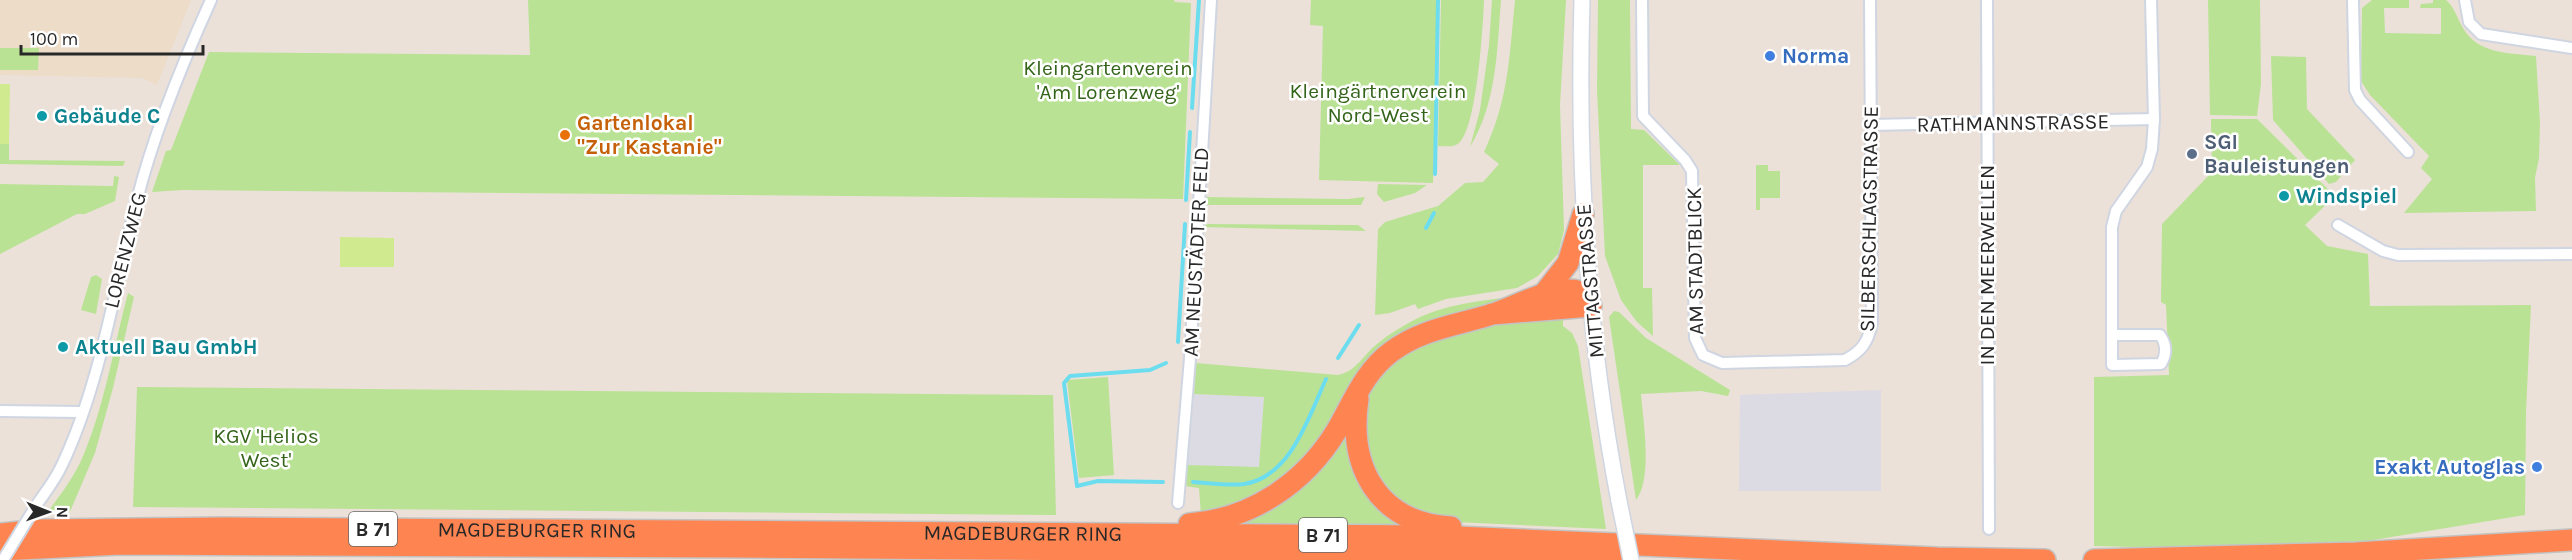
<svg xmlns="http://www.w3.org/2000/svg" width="2572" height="560" viewBox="0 0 2572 560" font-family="Karla,sans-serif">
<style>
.industrial{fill:#dcdae3}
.education{fill:#eddcc8}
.green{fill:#bae295}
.pitch{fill:#d0ea90}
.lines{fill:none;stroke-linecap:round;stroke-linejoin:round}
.stream{stroke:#6bddee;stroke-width:4}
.street-casing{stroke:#cfd5e1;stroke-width:14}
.secondary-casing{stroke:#cfd5e1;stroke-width:18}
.highway-casing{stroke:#c3c3c3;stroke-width:24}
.street{stroke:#fff;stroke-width:10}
.secondary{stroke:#fff;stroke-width:15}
.highway{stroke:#fe8551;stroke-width:21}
.street-bridge-casing{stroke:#cfd5e1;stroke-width:14;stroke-linecap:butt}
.secondary-bridge-casing{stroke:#cfd5e1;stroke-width:18;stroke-linecap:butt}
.street-bridge{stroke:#fff;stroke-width:10}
.secondary-bridge{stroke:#fff;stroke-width:15}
.shop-dot{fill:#3f7fe0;stroke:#fff;stroke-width:2}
.culture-dot{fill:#0f9aa8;stroke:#fff;stroke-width:2}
.food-dot{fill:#e8710a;stroke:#fff;stroke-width:2}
.service-dot{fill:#5c6f8a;stroke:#fff;stroke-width:2}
.labels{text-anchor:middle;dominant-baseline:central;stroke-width:5;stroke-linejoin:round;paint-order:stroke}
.shield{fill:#fff;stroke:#686868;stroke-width:1.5}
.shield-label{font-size:20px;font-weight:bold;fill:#282828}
.shop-label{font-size:21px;font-weight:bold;fill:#366cbe;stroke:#fff;text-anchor:start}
.park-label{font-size:21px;fill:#336419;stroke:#fff}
.culture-label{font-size:21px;font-weight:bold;fill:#0d838f;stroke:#fff;text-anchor:start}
.food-label{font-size:21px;font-weight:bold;fill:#c56008;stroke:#fff;text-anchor:start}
.street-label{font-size:21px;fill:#282828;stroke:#fff}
.service-label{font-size:21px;font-weight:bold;fill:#4e5e75;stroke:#fff;text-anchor:start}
</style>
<rect width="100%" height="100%" fill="#ebe1d9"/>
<g class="industrial">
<polygon points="1881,390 1881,491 1739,491 1740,395"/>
<polygon points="1194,394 1264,397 1260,469 1187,465"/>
</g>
<polygon class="education" points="0,0 191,0 157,85 142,78 0,75"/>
<g class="green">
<polygon points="528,0 1174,0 1175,2 1191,3 1183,199 183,190 152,192 166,151 171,150 209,52 530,55"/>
<polygon points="1311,0 1438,0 1433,183 1319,180 1323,26 1310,25"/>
<path d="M 1441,0 L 1484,0 C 1483,27 1477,124 1460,142 C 1454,148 1446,146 1438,146 Z"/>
<path d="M 1492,0 L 1501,0 C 1497,50 1497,103 1470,147 L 1480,110 L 1489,45 Z"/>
<path d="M 1515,0 L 1566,0 L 1560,105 L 1564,230 L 1558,254 L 1538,276 L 1517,288 L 1446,299 L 1418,309 L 1415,304 L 1390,313 L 1375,315 L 1378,229 L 1385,222 L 1438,206 L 1465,183 L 1483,182 L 1499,164 L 1484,152 C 1509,98 1509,58 1515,0 Z"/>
<polygon points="1598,0 1630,0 1631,129 1644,130 1680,165 1643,165 1643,288 1652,288 1653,336 1637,322 1621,300 1605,256 1597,90"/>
<polygon points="2208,0 2260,0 2261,84 2257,116 2210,115"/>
<path d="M 2372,0 L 2409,0 L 2409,8 L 2384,8 L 2385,33 L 2441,34 L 2441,8 L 2420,8 L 2421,4 L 2433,3 L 2433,0 L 2446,0 C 2455,8 2457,18 2463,28 C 2478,54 2509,53 2536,56 L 2540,123 L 2539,158 L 2535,178 L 2536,211 L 2404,213 L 2432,179 L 2421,168 L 2429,156 L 2370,95 L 2361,81 L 2362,8 Z"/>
<polygon points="0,48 39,48 38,70 0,70"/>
<polygon points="2271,56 2306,57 2307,109 2355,160 2336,182 2329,184 2273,120"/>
<polygon points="2211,119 2257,119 2332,193 2332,199 2305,225 2327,246 2368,254 2370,306 2531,305 2526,412 2525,515 2337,546 2217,549 2094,546 2094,377 2169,375 2166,305 2161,302 2162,224 2212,172"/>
<polygon points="0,144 9,144 9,160 125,161 123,166 0,164"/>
<polygon points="1756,165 1768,165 1768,171 1780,171 1780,198 1760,198 1760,210 1756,210"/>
<polygon points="114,176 119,177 115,201 85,214 77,214 0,254 0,184 113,186"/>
<polygon points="1378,184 1427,185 1415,193 1384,202 1377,194"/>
<polygon points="1204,197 1348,199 1365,197 1361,205 1204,205"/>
<polygon points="1208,224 1358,225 1366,231 1201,227"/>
<polygon points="96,275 102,279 96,314 81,310 91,277"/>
<path d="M 128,293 L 134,297 L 113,388 L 95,453 L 69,514 L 47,513 C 61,494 75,476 84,454 C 105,403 114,346 128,293 Z"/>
<path d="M 1535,293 L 1416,329 L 1317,445 L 1291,471 L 1250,501 L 1201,515 L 1199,488 L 1184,486 L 1187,465 L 1259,467 L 1264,397 L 1194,394 L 1196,363 L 1338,375 C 1357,371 1362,356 1377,344 C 1389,334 1402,326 1416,319 C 1452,301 1496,300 1535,293 Z"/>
<path d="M 1614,311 L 1619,312 L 1646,338 L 1730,390 L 1728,396 L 1701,391 L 1641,394 C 1643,420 1653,479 1636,500 L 1610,324 L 1609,317 Z"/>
<path d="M 1563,314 L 1563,326 L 1572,333 L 1578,346 L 1606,529 L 1455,522 C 1423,518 1388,500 1372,472 C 1366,463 1368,446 1367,436 C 1363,399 1366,385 1395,359 C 1419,338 1528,318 1563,314 Z"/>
<polygon points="1108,377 1114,475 1079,478 1067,380"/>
<polygon points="137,387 1053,395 1056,515 133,507"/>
<polygon points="1350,414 1353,458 1430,529 1211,526 1241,517"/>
</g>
<g class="pitch">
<polygon points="0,84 10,84 9,144 0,144"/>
<polygon points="340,237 394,238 394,267 340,267"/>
</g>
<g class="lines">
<g class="stream">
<polyline points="1192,108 1199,0"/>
<polyline points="1435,174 1438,0"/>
<polyline points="1186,200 1190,132"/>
<polyline points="1426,228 1434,213"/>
<polyline points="1178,342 1185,224"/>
<polyline points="1338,358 1359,325"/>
<polyline points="1163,482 1098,481 1077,486 1064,383 1070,376 1150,370 1166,363"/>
<path d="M 1193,482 C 1210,483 1228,486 1244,484 C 1291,477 1309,416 1326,379"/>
</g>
<g class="street-casing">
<g id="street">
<path d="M 1642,0 L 1643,116 L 1685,160 L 1692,171 L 1695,338 L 1703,355 L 1722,363 L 1845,360 C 1862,351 1868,342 1872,323 L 1870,0"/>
<polyline points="1987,0 1989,529"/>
<polyline points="2353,0 2355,90 2360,100 2408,152"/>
<polyline points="2465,0 2469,22 2481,34 2572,48"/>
<polyline points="1871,125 2154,119"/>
<polyline points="2338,225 2383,251 2398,255 2572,254"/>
<path d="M 2112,335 L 2160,335 C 2167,345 2167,354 2161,364 L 2112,365 L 2112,227 L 2116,211 L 2147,167 L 2152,149 L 2154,119 L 2151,0"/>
<polyline points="0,411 82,412"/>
<polyline points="1178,503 1190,358 1211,0"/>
<path d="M 34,509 C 43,495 54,482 61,467 C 100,386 115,287 137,200 C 154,132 182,64 211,0"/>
</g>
</g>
<g class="secondary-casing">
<path id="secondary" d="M 1582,0 C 1577,169 1587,336 1619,501"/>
</g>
<g class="highway-casing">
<g id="highway">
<polyline points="1543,295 1568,263 1583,214"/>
<path d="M 1358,399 C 1348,466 1377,523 1451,527"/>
<path d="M 1189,524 C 1252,519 1305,483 1337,430 C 1353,402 1365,371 1391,352 C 1421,329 1458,325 1493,314 C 1517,306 1545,289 1571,290 C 1581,290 1587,298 1591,306 L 1492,314"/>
<path id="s1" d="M 0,534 L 40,530 L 225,528 L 1435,536 L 1937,558 L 2045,560"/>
<polyline points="0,550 120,544 738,547 1350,552 1612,560"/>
<polyline points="2094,560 2356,553 2572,540"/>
</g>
</g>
<use href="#street" class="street"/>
<use href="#secondary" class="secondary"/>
<use href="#highway" class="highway"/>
<g class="street-bridge-casing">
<polyline id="street-bridge" points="3,560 34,509"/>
</g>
<g class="secondary-bridge-casing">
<polyline id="secondary-bridge" points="1619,501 1631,560"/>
</g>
<use href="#street-bridge" class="street-bridge"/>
<use href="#secondary-bridge" class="secondary-bridge"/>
</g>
<g class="shop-dot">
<circle cx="1770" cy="56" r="6"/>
<circle cx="2537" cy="467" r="6"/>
</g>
<g class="culture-dot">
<circle cx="42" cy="116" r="6"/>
<circle cx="2284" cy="196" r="6"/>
<circle cx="63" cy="347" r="6"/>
</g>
<circle class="food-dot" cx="565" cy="135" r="6"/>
<circle class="service-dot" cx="2192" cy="154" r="6"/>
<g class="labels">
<g class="shield">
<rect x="349" y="512" width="48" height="34" rx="4.5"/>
<rect x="1299" y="518" width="48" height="34" rx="4.5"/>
</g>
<g class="shield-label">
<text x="373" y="529">B 71</text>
<text x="1323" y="535">B 71</text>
</g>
<g class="shop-label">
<text x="1782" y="56">Norma</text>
<text x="2525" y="467" text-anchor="end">Exakt Autoglas</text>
</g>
<g class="park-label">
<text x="1108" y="68">Kleingartenverein<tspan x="1108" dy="24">'Am Lorenzweg'</tspan></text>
<text x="1378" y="91">Kleingärtnerverein<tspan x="1378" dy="24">Nord-West</tspan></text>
<text x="266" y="436">KGV 'Helios<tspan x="266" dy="24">West'</tspan></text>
</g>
<g class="culture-label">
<text x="54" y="116">Gebäude C</text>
<text x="2296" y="196">Windspiel</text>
<text x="75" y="347">Aktuell Bau GmbH</text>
</g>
<g class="food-label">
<text x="577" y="123">Gartenlokal<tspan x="577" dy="24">"Zur Kastanie"</tspan></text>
</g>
<g class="street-label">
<text transform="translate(2013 123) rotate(-1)">RATHMANNSTRASSE</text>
<text transform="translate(1869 219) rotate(-89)">SILBERSCHLAGSTRASSE</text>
<text transform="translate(125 250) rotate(-76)">LORENZWEG</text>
<text transform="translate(1196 252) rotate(-87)">AM NEUSTÄDTER FELD</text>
<text transform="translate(1695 261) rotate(-91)">AM STADTBLICK</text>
<text transform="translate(1987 265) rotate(-90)">IN DEN MEERWELLEN</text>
<text transform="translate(1590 281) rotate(-95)">MITTAGSTRASSE</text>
<text stroke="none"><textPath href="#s1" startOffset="537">MAGDEBURGER RING</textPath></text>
<text stroke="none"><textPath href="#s1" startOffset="1023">MAGDEBURGER RING</textPath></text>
</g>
<g class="service-label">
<text x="2204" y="142">SGI<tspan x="2204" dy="24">Bauleistungen</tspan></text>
</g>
</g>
<g transform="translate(48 512) rotate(91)" stroke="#ffffff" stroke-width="4.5" paint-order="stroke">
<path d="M0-4.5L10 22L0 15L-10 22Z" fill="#282828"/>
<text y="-9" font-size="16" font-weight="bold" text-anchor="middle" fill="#282828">N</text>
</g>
<path d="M21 45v9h182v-9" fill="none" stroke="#282828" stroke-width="3"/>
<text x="30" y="45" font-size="18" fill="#282828" stroke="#ffffff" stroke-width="4.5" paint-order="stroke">100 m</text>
</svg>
